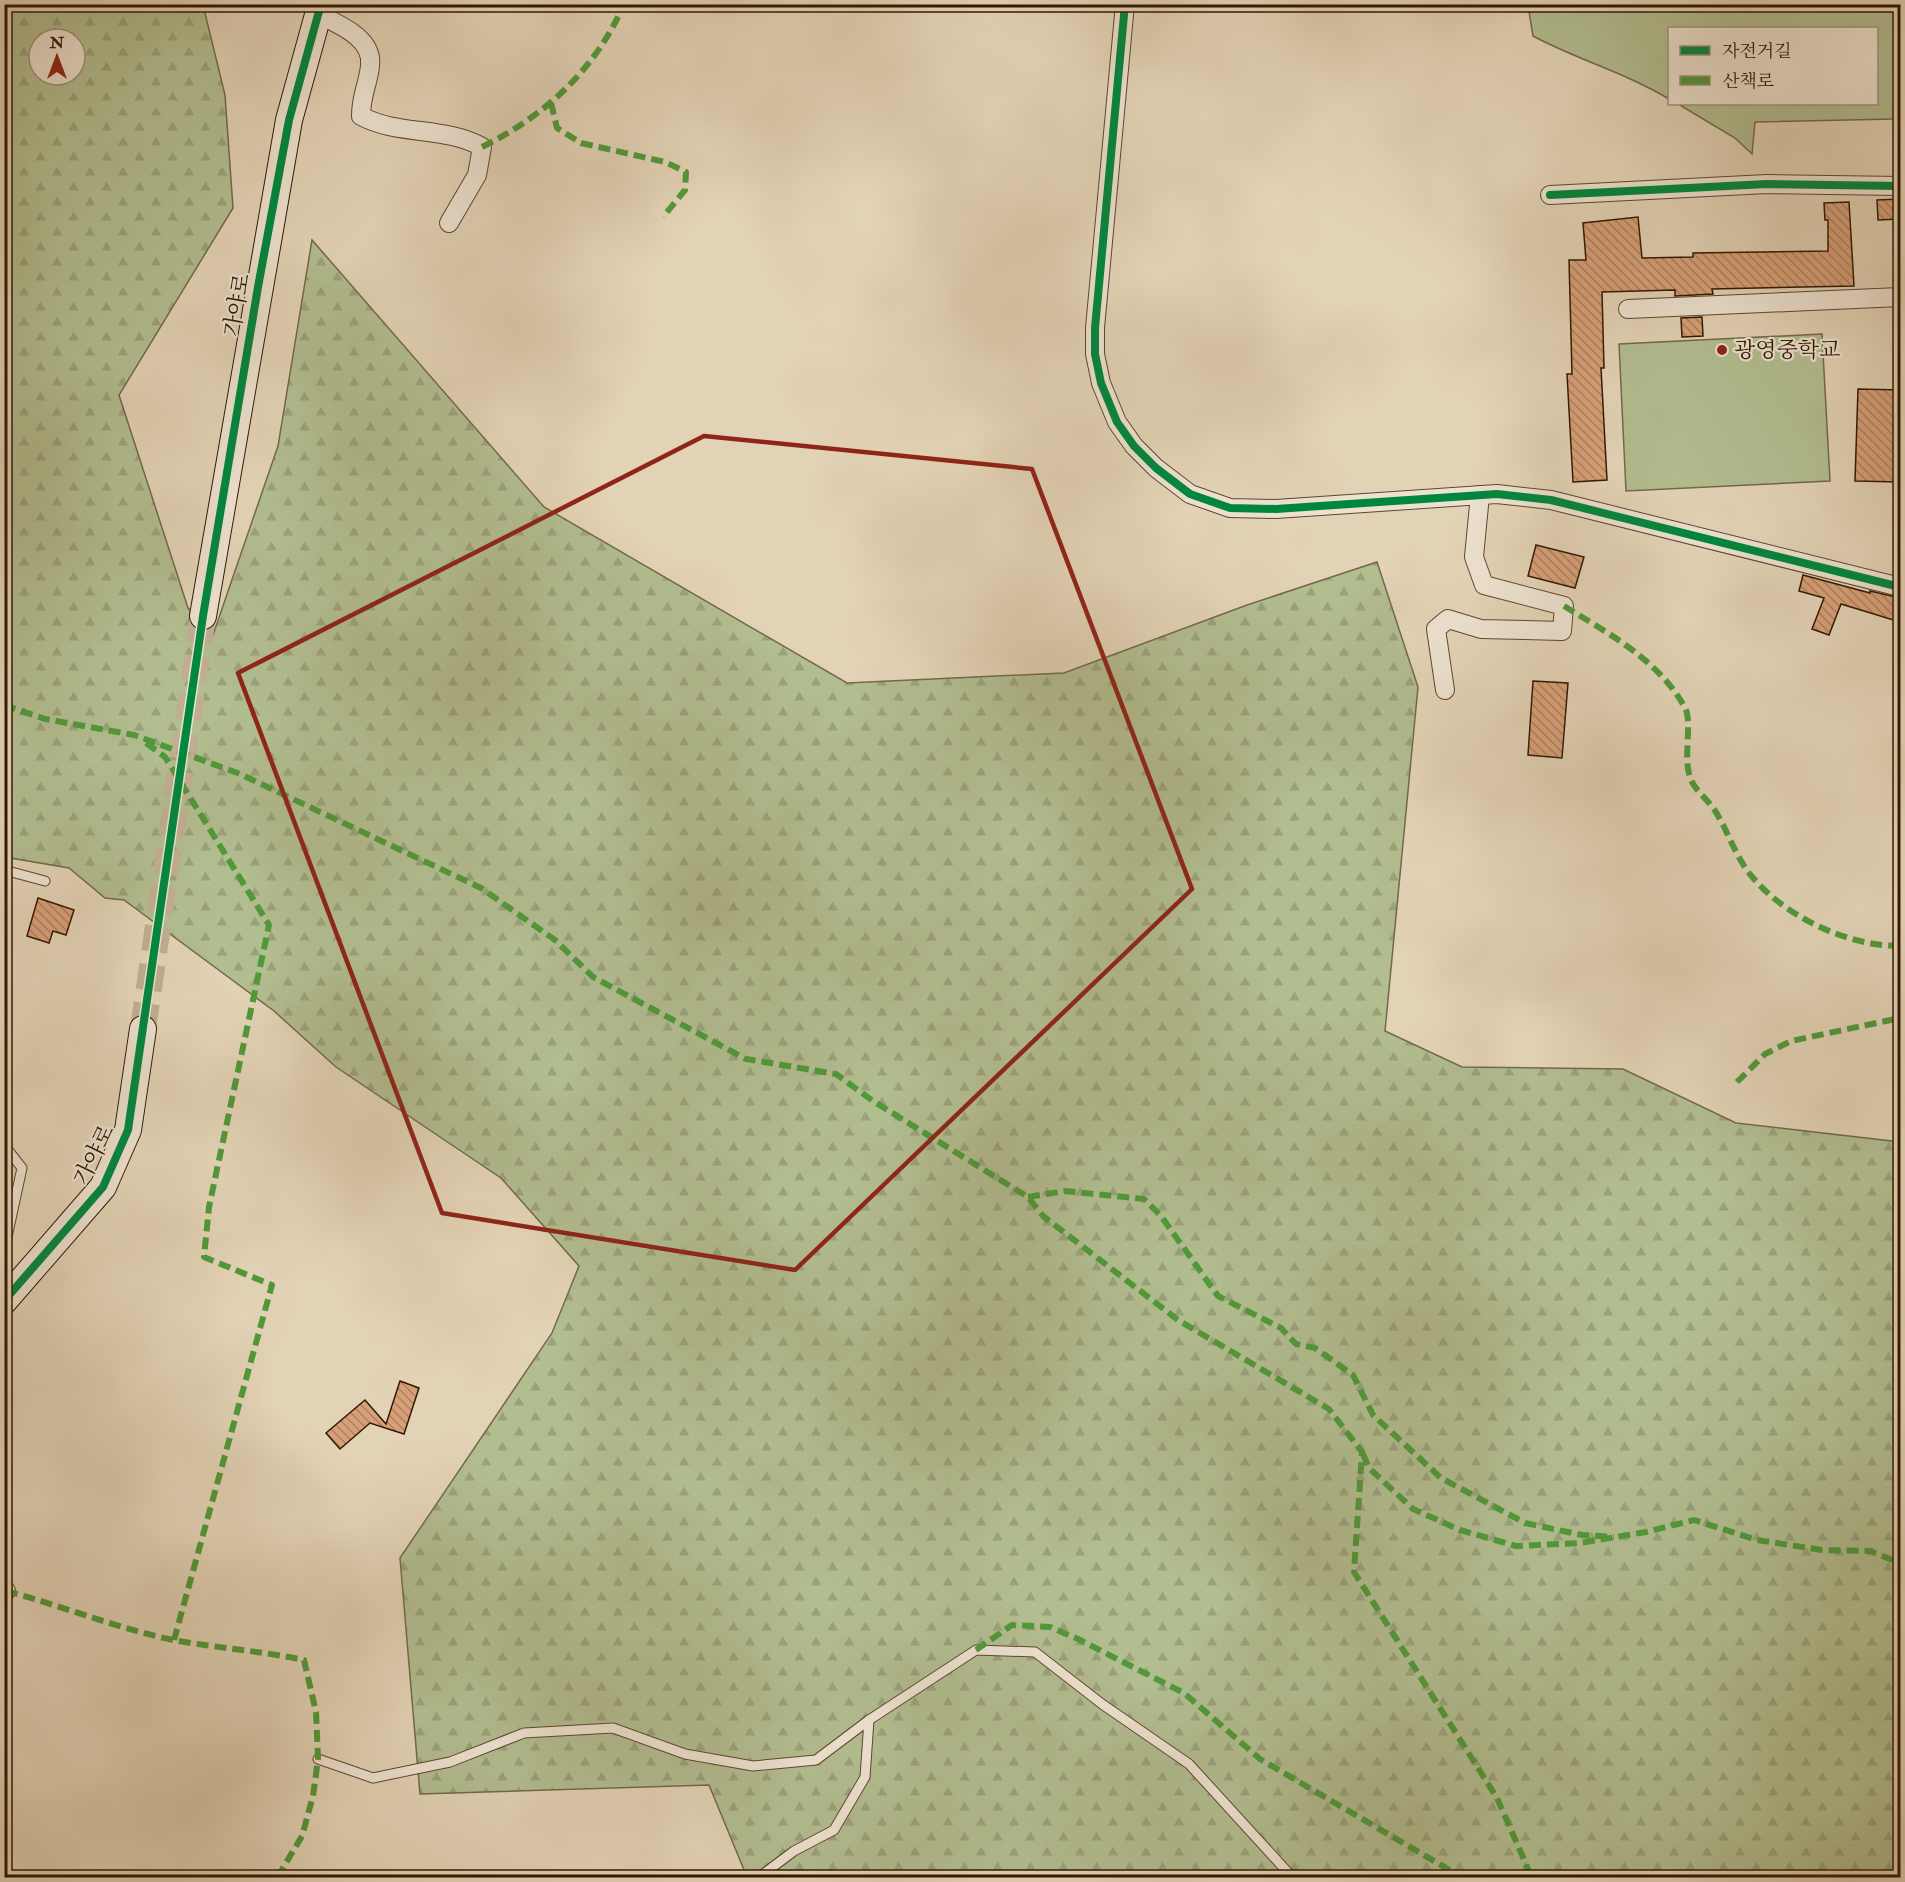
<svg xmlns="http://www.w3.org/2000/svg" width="1905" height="1882" viewBox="0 0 1905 1882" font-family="'IM FELL Double Pica','Noto Serif KR',serif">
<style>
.green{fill:#b2bd90;stroke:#726a49;stroke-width:1.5}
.forest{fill:url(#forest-firs);stroke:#726a49;stroke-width:1.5;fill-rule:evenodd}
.building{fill:url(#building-back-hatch);stroke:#321802;stroke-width:1.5}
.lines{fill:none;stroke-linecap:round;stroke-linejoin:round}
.secondary-tunnel{stroke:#c0ae92;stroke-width:26;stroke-dasharray:26 13;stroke-linecap:butt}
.lane-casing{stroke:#5e472f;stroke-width:11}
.street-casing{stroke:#5e472f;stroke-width:20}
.secondary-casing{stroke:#321802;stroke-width:28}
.lane{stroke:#ede2d0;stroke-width:9}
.street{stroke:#ede2d0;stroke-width:18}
.secondary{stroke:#ede2d0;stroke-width:26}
.quiet{stroke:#509939;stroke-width:6;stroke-dasharray:12 6;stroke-linecap:butt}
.cycleway-casing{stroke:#ede2d0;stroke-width:11}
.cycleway{stroke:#00873e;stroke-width:8}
.marked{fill:none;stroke:#8f2418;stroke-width:4.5;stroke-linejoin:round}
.poi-dot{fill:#8f2418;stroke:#ede2d0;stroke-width:2}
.labels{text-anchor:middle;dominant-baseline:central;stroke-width:4.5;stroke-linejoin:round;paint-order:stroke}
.street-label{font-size:22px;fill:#321802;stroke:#ede2d0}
.poi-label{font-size:22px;fill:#321802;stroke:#ede2d0;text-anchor:start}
</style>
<defs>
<pattern id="forest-firs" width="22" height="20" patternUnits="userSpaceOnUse" patternTransform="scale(1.5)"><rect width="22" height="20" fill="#b2bd90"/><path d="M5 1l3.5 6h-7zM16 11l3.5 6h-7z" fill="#9aa27b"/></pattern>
<pattern id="building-back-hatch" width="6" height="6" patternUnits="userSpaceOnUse" patternTransform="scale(1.5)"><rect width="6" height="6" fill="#d7a078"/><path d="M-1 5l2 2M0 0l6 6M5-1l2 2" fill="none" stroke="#af8160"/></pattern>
</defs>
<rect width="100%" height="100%" fill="#e3d3b6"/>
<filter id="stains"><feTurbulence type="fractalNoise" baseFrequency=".00333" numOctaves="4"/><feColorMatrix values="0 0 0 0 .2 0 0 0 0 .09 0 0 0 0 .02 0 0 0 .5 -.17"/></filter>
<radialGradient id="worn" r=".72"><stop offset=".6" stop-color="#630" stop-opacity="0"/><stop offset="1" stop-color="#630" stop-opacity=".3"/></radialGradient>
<g class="green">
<path d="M 1528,5 L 1898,5 L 1900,88 L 1893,119 L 1755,122 L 1752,154 L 1735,138 L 1678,104 L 1876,104 L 1876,28 L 1670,28 L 1669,99 C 1626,73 1578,60 1533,36 Z"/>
<polygon points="1822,334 1830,481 1626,491 1619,344"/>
</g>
<path class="forest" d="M 4,5 L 203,5 L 225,95 L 233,208 L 119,395 L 188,608 L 213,635 L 278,446 L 312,240 L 544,507 L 847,683 L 1064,673 L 1247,605 L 1377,562 L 1418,687 L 1385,1031 L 1462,1067 L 1623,1069 L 1736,1123 L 1900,1142 L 1900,1877 L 747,1877 L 709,1785 L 420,1794 L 400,1558 L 552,1333 L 579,1266 L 501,1178 L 336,1067 L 274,1011 L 124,900 L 105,898 L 69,868 L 5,857 ZM 39,39 L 75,39 L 75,75 L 39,75 Z"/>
<g class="building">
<polygon points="1900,199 1900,219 1878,220 1877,200"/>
<polygon points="1849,202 1854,286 1712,289 1713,294 1675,296 1675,290 1602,292 1604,368 1601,368 1607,480 1573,482 1567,374 1572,374 1569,260 1586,260 1583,223 1638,217 1642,258 1693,257 1693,253 1828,251 1828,220 1825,220 1824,203"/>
<polygon points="1702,317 1703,336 1682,337 1681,318"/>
<polygon points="1858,389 1900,390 1900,482 1855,481"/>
<polygon points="1536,545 1584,557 1575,588 1528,576"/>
<polygon points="1803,575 1870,593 1870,591 1900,598 1900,622 1841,604 1829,635 1812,629 1824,598 1799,591"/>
<polygon points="1533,681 1568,683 1562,758 1528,755"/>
<polygon points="38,898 74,910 66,935 53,931 49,943 27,936"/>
<polygon points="400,1381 419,1388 404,1434 370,1423 340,1449 326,1433 365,1400 386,1424"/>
</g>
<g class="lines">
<polyline class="secondary-tunnel" points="143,1029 203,616"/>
<g class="lane-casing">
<g id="lane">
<polyline points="4,870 45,881"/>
<polyline points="4,1145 22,1168 4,1251"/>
<polyline points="318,1759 373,1778 450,1762 524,1733 613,1728 685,1754 753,1766 816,1760 869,1720"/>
<polyline points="758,1878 794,1851 834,1830 865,1777 869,1720 976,1650 1035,1652 1102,1704 1189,1764 1293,1878"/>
</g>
</g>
<g class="street-casing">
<g id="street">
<polyline points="1125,4 1095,328 1095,354 1101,383 1117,422 1134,446 1156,468 1190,494 1230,508 1276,509 1497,494 1551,500 1900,587"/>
<path d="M 318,14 C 338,24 374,38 370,66 C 368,85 361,95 361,116 C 398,136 445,126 482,147 L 477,175 L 449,223"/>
<polyline points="1550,195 1767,184 1900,186"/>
<polyline points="1628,309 1900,297"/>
<polyline points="1445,690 1436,629 1448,619 1481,629 1562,631 1564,606 1484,585 1474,557 1480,495"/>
<polyline points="4,1588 6,1591"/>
</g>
</g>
<g class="secondary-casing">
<g id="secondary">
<polyline points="203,616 289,120 321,4"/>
<polyline points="4,1301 103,1187 128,1130 143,1029"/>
</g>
</g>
<use href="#lane" class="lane"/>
<use href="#street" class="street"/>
<use href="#secondary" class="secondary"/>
<g class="quiet">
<polyline points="551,103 557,128 581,143 665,162 686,172 685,190 663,217"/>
<path d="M 482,147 C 545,116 596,69 624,4"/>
<path d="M 1564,606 C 1608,633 1660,661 1685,708 C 1693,722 1682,760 1691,780 C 1696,791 1707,799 1714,809 C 1727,829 1734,853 1749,873 C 1783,916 1846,946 1900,946"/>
<polyline points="4,705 45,719 134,735 240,774 481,888 555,940 593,977 746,1059 836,1074 873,1101 1028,1197 1043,1216 1178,1320 1329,1409 1362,1452 1354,1572 1497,1798 1532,1878"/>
<polyline points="146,743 165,757 269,925 209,1207 204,1257 272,1285 174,1640"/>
<polyline points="1737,1082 1765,1054 1791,1041 1900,1018"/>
<polyline points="1028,1197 1065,1191 1144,1199 1161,1216 1218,1296 1281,1328 1296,1344 1315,1348 1353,1375 1373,1415 1441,1478 1525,1523 1582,1535 1614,1537"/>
<polyline points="1363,1454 1369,1468 1413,1509 1460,1530 1516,1546 1580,1543 1646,1532 1694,1520 1757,1540 1822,1550 1870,1551 1900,1563"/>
<path d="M 6,1591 C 63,1606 116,1628 173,1640 C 217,1648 261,1651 304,1660 L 316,1712 L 318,1759 L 313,1796 L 302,1836 L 277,1878"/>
<polyline points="976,1650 1012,1625 1050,1627 1078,1639 1184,1693 1260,1759 1463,1878"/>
</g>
<g class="cycleway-casing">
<g id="cycleway">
<polyline points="1125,4 1095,328 1095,354 1101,383 1117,422 1134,446 1156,468 1190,494 1230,508 1276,509 1497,494 1551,500 1900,587"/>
<polyline points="1550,195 1767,184 1900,186"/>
<polyline points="4,1301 103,1187 128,1130 203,616 258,287 289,120 321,4"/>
</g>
</g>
<use href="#cycleway" class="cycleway"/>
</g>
<path class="marked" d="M 704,436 L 1032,469 L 1192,889 L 795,1270 L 442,1213 L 238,673 Z"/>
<circle class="poi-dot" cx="1722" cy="350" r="6"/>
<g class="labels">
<g class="street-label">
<text transform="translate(237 305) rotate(-80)">가야로</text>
<text transform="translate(94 1155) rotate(-64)">가야로</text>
</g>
<g class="poi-label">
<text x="1734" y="350">광영중학교</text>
</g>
</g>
<rect width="1905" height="1882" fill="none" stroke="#e3d3b6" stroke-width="24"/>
<rect x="6" y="6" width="1893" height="1870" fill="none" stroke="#321802" stroke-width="3"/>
<rect x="12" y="12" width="1881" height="1858" fill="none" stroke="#321802" stroke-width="1.5"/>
<rect x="1668" y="27" width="210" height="78" fill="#ede2d0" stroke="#a2917e" stroke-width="1.5"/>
<rect x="1680" y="46" width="30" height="9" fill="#00873e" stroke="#a2917e" stroke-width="1.5"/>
<text x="1722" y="57" font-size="18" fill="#321802">자전거길</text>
<rect x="1680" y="76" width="30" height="9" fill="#509939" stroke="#a2917e" stroke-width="1.5"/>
<text x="1722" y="87" font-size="18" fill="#321802">산책로</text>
<g transform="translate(57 57)"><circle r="28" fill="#ede2d0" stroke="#a2917e" stroke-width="1.5"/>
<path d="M0-4.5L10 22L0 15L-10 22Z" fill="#8f2418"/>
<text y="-9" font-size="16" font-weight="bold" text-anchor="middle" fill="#321802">N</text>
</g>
<rect width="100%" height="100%" filter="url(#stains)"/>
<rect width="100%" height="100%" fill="url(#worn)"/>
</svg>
